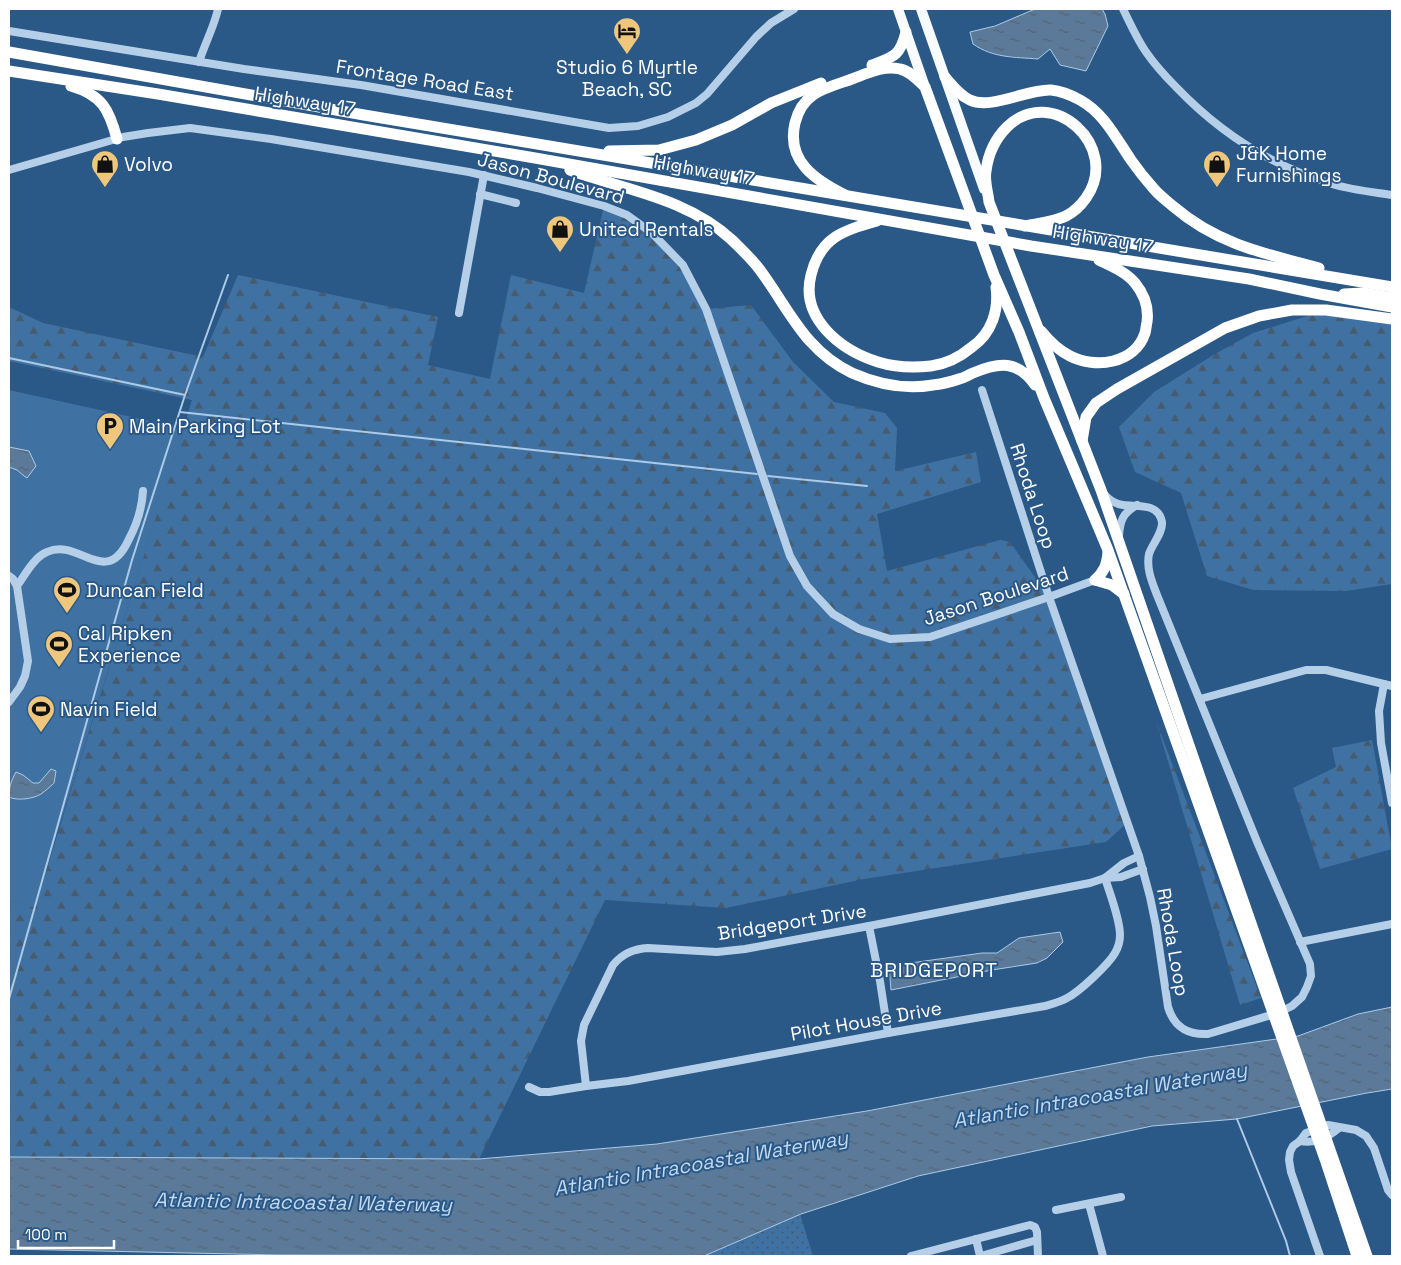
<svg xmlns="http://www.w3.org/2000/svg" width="1401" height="1265" viewBox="0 0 1401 1265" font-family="'Space Grotesk',sans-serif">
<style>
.grass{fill:url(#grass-dots)}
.forest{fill:url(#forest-firs)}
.pitch{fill:#3f72a3}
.water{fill:url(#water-ripples);stroke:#abcbe8}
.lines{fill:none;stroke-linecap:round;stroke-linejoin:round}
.stream{stroke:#abcbe8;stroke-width:2}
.minor{stroke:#b6cfe8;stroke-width:8}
.major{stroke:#f8fbfe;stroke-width:10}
.highway{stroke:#fff;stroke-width:11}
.labels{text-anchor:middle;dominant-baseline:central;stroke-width:4;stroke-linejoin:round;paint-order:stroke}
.poi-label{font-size:19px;fill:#fff;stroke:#2a5887;text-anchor:start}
.street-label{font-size:19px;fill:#fff;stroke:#2a5887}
.neighbourhood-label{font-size:20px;letter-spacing:1px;fill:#fff;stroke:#2a5887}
.water-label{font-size:20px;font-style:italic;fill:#c2d9ef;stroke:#2a5887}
</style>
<defs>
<pattern id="grass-dots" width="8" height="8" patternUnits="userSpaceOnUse" patternTransform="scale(1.25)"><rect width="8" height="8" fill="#3f72a3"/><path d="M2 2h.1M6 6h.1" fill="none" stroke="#475b6f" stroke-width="1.8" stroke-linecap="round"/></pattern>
<pattern id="forest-firs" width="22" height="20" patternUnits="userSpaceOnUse" patternTransform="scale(1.25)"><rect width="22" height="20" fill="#3f72a3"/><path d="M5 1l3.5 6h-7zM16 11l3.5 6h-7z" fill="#475b6f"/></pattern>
<pattern id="water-ripples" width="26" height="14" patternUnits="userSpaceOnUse" patternTransform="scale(1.25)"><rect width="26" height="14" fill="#5b7a9a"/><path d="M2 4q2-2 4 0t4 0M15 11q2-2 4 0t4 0" fill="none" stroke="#546373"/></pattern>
</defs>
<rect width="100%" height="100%" fill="#2a5887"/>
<polygon class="grass" points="800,1214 813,1256 704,1256"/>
<g class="forest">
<polygon points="604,206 627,215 683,265 706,309 751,305 793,362 834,402 885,413 897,428 895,471 976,452 981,482 877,514 887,571 1000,540 1010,542 1049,597 1127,823 1106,842 864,879 726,908 605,900 479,1159 9,1157 9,901 35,907 192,400 9,361 9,307 43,323 203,357 238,275 438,317 428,365 490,379 511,275 584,293"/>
<polygon points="1326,310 1392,319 1392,584 1346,591 1253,590 1207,576 1181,493 1135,472 1119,427 1154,392 1215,354 1253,333"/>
<polygon points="1156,721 1261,998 1240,1005"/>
<polygon points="1372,740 1392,849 1320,869 1293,788 1336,767 1332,748"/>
</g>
<polygon class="pitch" points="9,390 173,426 182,434 34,907 9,901"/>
<g class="water">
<path d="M 1035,9 L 1102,9 L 1105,14 L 1108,26 L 1086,71 L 1060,65 L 1050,49 L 1038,59 C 1014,57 993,58 973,44 L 970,32 L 995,26 Z"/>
<polygon points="9,447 29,451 36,466 27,478 24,476 17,470 9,467"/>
<path d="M 51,769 L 56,771 L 54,783 C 50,787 45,791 41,794 C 33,799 17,801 9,797 C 9,787 11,781 16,772 L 23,775 L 33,783 L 39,783 Z"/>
<polygon points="1060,932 1063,942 1047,958 1037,963 992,970 891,990 889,966 982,953 997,953 1019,938"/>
<polygon points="1392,1007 1392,1089 1367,1093 1237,1119 1152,1126 918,1176 801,1214 704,1256 279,1255 9,1249 9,1157 479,1159 657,1144 867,1111 1148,1057 1298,1036 1358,1014"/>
</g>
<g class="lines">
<g class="stream">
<polyline points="9,358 185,395"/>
<polyline points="180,412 757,474"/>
<polyline points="768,476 867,486"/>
<polyline points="9,999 132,560 185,395 228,275"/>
<polyline points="1237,1119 1286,1241 1290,1256"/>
</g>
<g class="minor">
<path d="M 1123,9 C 1130,23 1137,39 1146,52 C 1155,65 1165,76 1176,87 C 1220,133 1271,166 1332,184 C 1352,190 1372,192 1392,195"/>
<polyline points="9,31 244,69 361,85 609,128 638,126 668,117 696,103 707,94 756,37 771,23 794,9"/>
<path d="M 199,62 C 205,43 214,27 218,9"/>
<polyline points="9,170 123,137 148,133 190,128 271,139 469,172 537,188 604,206 627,215 652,233 683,265 706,309 790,556 807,586 833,614 859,629 890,639 930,637 1049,597 1095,580"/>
<polyline points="480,194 516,203"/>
<polyline points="459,313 484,175"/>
<path d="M 982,390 L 1049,597 L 1139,856 L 1150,897 L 1156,926 L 1168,1007 C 1174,1027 1187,1035 1208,1034 L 1278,1013 L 1292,1006 L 1302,997 L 1307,987 L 1311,976 L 1310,964 L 1258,844 L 1157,595 C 1152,582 1146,568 1149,554 C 1152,544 1163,533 1162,522 C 1158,502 1137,507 1123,505 C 1115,504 1109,500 1104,494"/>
<path d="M 1119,536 C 1120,520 1123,513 1137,505"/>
<polyline points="9,576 13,579 17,586 28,661 25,676 20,687 9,702"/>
<path d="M 17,586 C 25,575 34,557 47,552 C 79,537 106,590 129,539 C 137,524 142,508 143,491"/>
<polyline points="1384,684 1379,711 1381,743 1392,803"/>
<polyline points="1200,699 1306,670 1326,670 1392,686"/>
<polyline points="1105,878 1124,863 1139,856"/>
<polyline points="869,926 880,981 888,1033"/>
<polyline points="1300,942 1392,924"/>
<path d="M 586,1086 L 581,1041 L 584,1025 L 613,965 C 623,953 634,949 648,948 L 717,952 L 745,949 L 869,926 L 1090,883 L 1105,878 L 1121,877 L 1143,869"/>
<path d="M 529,1087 L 540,1092 L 549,1092 L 586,1086 L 628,1081 L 888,1033 L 1045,1006 C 1052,1004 1060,1002 1067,998 C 1079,992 1108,965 1115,953 C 1118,948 1120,941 1120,935 C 1120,919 1110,894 1105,878"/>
<path d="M 1300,1141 C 1316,1144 1327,1138 1339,1128"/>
<polyline points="1089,1204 1103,1256"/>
<polyline points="1056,1210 1121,1197"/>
<polyline points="976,1239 980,1256"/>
<polyline points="911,1256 1030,1225 1035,1227 1037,1232 1038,1256"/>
<polyline points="981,1256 1037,1240"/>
<polyline points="1320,1256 1291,1172 1289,1160 1290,1152 1293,1146 1300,1141 1306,1133 1328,1125 1356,1130 1366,1136 1374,1148 1388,1190 1392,1195"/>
</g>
<g class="major">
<polyline points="898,9 925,87"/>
<polyline points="921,9 984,189"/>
</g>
<g class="highway">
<polyline points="9,52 364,115 1392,287"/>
<path d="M 872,65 C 894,57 900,56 906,32"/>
<polyline points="9,71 158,94 535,158 1031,246 1249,279 1320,294 1392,307"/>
<path d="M 945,77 C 952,85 959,95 970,100 C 991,110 1027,89 1051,90 C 1061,91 1071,95 1080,100 C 1104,113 1116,138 1131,160 C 1138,170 1146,180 1154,189 C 1160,196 1167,201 1174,207 C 1217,244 1266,254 1319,268"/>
<path d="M 71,86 C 102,95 109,109 117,139"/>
<polyline points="609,151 659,150 696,140 732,125 771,103 821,83"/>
<path d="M 570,170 C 625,190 687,198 732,240 C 741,249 752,259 760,270 C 789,309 805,351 852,373 C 877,384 905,390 933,385 C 941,384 951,382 959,379 C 964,378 968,375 973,373 C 999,362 1018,360 1035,385"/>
<path d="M 845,195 C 815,180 786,161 795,123 C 798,111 803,102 813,95 C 823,88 841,83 852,79 C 868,73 884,65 900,69 C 910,71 918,80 925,87 L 994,275 L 1019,332 L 1044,398 L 1108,550 L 1261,979 L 1326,1162 L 1357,1256"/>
<path d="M 877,221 C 843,230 820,238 811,275 C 800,318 840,350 878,362 C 894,367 914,368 931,366 C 946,364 960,357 972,347 C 992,333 999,310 996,287"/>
<path d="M 1025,226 C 1038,223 1054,222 1066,216 C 1074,212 1081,205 1086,198 C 1122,147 1052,83 1007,127 C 995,139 988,155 986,171 C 984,181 988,192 989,202 L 1101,490 L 1200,777 L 1367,1256"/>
<polyline points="1344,294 1363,293 1392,298"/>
<path d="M 1041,331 C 1049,341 1058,350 1070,356 C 1095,369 1135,364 1145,333 C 1146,330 1146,326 1147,322 C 1149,307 1144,294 1135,283 C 1126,272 1111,266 1099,260"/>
<polyline points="1082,441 1086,417 1096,403 1117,389 1225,328 1259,316 1292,310 1326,310 1392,319"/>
<path d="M 1095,580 C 1104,572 1107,565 1108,552"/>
<polyline points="1095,580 1112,585 1124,594"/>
</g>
</g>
<defs>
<g id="hotel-pin" transform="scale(1.4375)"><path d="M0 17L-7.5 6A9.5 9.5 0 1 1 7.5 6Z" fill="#eec77d" stroke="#2a5887"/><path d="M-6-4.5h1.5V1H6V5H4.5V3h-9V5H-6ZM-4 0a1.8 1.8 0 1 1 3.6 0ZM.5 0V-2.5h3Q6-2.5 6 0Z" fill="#111"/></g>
<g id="shop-pin" transform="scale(1.4375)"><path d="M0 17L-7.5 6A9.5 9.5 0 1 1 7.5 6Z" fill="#eec77d" stroke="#2a5887"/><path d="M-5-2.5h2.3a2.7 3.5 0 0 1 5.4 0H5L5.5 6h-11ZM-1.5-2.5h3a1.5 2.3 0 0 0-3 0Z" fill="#111"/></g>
<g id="parking-pin" transform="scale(1.4375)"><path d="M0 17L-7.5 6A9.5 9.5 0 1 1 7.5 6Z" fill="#eec77d" stroke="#2a5887"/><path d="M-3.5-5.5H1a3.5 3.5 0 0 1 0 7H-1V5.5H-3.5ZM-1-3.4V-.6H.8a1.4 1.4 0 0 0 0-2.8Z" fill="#111"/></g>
<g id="stadium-pin" transform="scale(1.4375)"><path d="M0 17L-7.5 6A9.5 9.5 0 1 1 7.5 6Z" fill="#eec77d" stroke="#2a5887"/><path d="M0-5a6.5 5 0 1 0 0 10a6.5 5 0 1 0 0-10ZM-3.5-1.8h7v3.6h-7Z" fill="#111"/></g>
</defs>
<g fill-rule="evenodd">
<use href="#hotel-pin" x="627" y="31"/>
<use href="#shop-pin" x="105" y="164"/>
<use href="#shop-pin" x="1217" y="164"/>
<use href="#shop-pin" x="560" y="229"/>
<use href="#parking-pin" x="110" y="426"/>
<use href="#stadium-pin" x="67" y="590"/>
<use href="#stadium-pin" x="59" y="644"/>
<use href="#stadium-pin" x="41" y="709"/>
</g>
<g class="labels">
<g class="poi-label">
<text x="627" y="67" text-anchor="middle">Studio 6 Myrtle<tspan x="627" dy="22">Beach, SC</tspan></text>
<text x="1236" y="153">J&amp;K Home<tspan x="1236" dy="22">Furnishings</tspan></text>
<text x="124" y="164">Volvo</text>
<text x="579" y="229">United Rentals</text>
<text x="129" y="426">Main Parking Lot</text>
<text x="86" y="590">Duncan Field</text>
<text x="78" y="633">Cal Ripken<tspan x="78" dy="22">Experience</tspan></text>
<text x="60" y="709">Navin Field</text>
</g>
<g class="street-label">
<text transform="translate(425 80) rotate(9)">Frontage Road East</text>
<text transform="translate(305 101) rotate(9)">Highway 17</text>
<text transform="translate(704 170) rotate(10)">Highway 17</text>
<text transform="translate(551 178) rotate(15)">Jason Boulevard</text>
<text transform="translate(1103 239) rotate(9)">Highway 17</text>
<text transform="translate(1033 496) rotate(72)">Rhoda Loop</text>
<text transform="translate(996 596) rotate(-18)">Jason Boulevard</text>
<text transform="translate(792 922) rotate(-9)">Bridgeport Drive</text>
<text transform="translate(1173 942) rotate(80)">Rhoda Loop</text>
<text transform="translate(866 1021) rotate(-10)">Pilot House Drive</text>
</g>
<g class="neighbourhood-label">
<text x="934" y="970">BRIDGEPORT</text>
</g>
<g class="water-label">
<text transform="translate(1100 1095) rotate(-10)">Atlantic Intracoastal Waterway</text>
<text transform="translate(701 1163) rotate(-10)">Atlantic Intracoastal Waterway</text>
<text transform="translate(303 1202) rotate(1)">Atlantic Intracoastal Waterway</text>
</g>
</g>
<rect width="1401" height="1265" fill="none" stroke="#ffffff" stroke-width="20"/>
<path d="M18 1240v8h96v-8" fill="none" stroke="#ffffff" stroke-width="2.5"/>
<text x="25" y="1240" font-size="15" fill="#ffffff" stroke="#2a5887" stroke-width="4" paint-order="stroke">100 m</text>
</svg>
